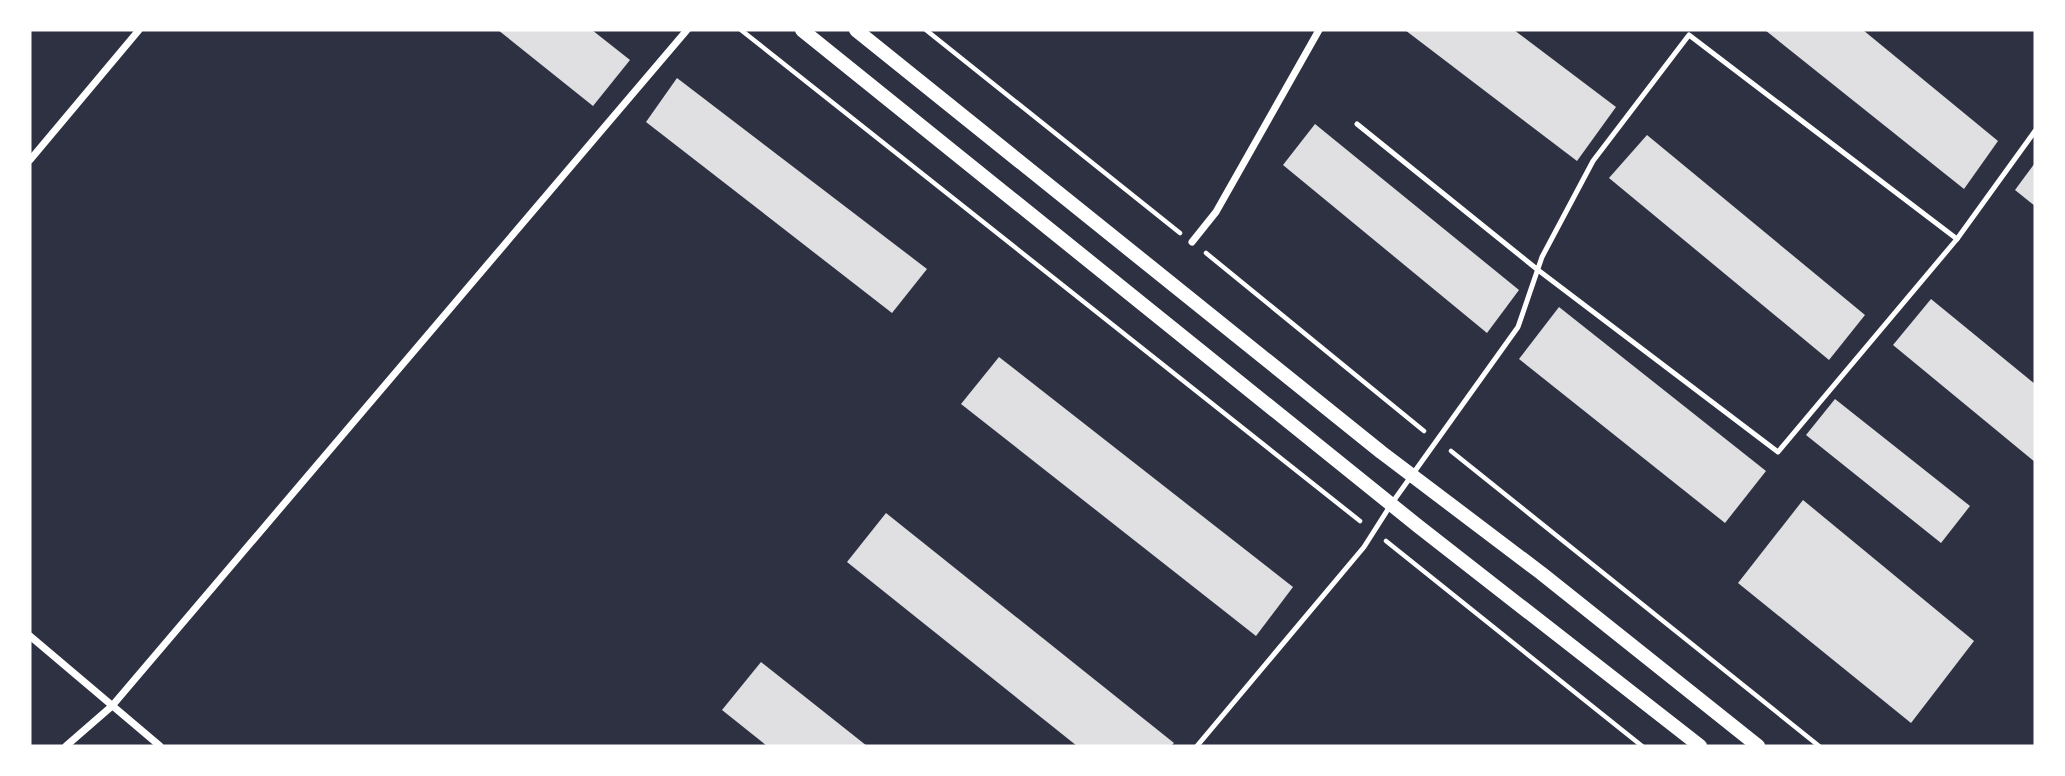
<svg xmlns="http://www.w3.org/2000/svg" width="2065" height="776" viewBox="0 0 2065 776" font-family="'Space Grotesk',sans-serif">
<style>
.building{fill:#e0e0e3}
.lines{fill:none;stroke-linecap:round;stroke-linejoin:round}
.path{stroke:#fff;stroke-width:4.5}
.service{stroke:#fff;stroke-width:5}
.minor{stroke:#fff;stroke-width:7}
.secondary{stroke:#fff;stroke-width:14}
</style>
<rect width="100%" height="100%" fill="#2d3142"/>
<g class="building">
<polygon points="498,30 592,30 630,60 593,106"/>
<polygon points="1405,30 1514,30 1616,107 1577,161"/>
<polygon points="1765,30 1863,30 1998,141 1964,189"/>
<polygon points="677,78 927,269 892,313 646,122"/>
<polygon points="1315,124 1519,290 1487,333 1283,165"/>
<polygon points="1647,135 1865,315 1829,360 1609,178"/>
<polygon points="2035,163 2035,206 2015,190"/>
<polygon points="1931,299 2035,384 2035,462 1893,345"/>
<polygon points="1559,307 1766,471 1725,523 1519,359"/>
<polygon points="999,357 1293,587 1256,636 961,404"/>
<polygon points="1835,399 1970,506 1941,543 1806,435"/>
<polygon points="1803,500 1974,641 1911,723 1738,583"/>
<polygon points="886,513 1174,743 1171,746 1077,746 847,562"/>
<polygon points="761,662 867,746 767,746 722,710"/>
</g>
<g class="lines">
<g class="path">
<polyline points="741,30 1360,521"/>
<polyline points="926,30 1180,233"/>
<polyline points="1206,253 1424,431"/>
<polyline points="1451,451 1819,746"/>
<polyline points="1386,541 1642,746"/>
</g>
<g class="service">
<polyline points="1957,239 2035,131"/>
<polyline points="1197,746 1364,547 1392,503 1518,327 1542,257 1593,161 1689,35 1957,239 1778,452 1538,270 1357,124"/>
</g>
<g class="minor">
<polyline points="30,160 139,30"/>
<polyline points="1192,242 1216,212 1319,30"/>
<polyline points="30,636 160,746"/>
<polyline points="66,746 112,706 687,30"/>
</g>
<g class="secondary">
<polyline points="802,30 1418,526 1700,746"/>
<polyline points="856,30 1381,452 1541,573 1758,746"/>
</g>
</g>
<rect width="2065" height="776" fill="none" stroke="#ffffff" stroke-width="63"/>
</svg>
